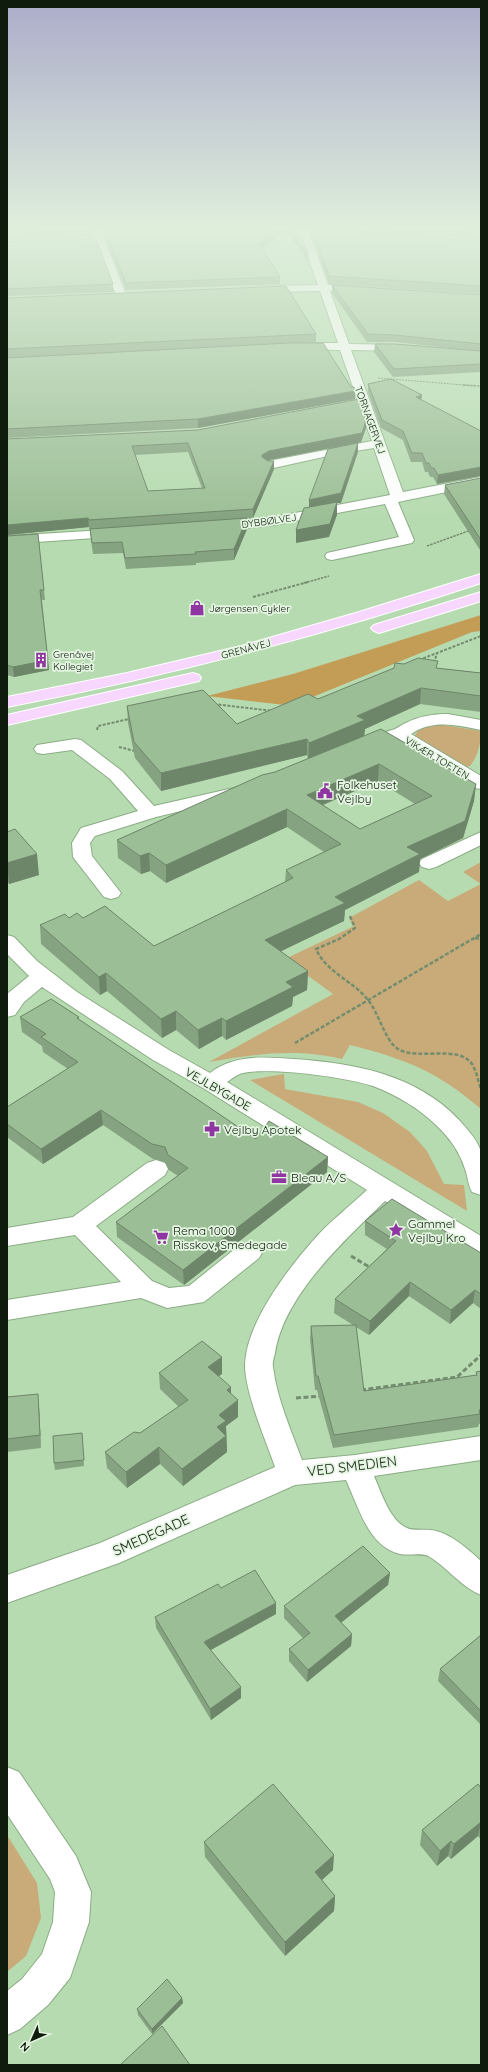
<svg xmlns="http://www.w3.org/2000/svg" width="488" height="2072" viewBox="0 0 488 2072" font-family="Quicksand,sans-serif">
<style>
.green{fill:#c8ab79}
.forest{fill:#c39c56}
.lines{fill:none;stroke-linecap:round;stroke-linejoin:round}
.minor-casing{stroke:#8aac84;stroke-width:2}
.major-casing{stroke:#fff;stroke-width:2}
.path-far4{stroke:#738d6e;stroke-width:1;stroke-dasharray:2 1;stroke-linecap:butt}
.path-far3{stroke:#738d6e;stroke-width:1.5;stroke-dasharray:2.5 1;stroke-linecap:butt}
.path-far2{stroke:#738d6e;stroke-width:2;stroke-dasharray:3 1.5;stroke-linecap:butt}
.path-far1{stroke:#738d6e;stroke-width:2.5;stroke-dasharray:4 2;stroke-linecap:butt}
.path{stroke:#738d6e;stroke-width:3;stroke-dasharray:5 2.5;stroke-linecap:butt}
.minor{fill:#fff;fill-rule:evenodd}
.major{fill:#f7d7fd;fill-rule:evenodd}
.wall{fill:#86a381;fill-rule:evenodd}
.shaded-wall{fill:#6d8569}
.building{fill:#9cbe96;stroke:#6d8569;fill-rule:evenodd}
.labels{text-anchor:middle;dominant-baseline:central;stroke-width:3.5;stroke-linejoin:round;paint-order:stroke}
.far-street-label{font-size:10px;fill:#0f1c0d;stroke:#e4f6e1}
.far-poi-label{font-size:10px;fill:#0f1c0d;stroke:#e4f6e1;text-anchor:start}
.poi-label{font-size:12px;fill:#0f1c0d;stroke:#e4f6e1;text-anchor:start}
.street-label{font-size:12px;fill:#0f1c0d;stroke:#e4f6e1}
.near-street-label{font-size:14px;fill:#0f1c0d;stroke:#e4f6e1}
</style>
<rect width="100%" height="100%" fill="#b7dbb1"/>
<g class="green">
<path d="M 437,724 L 481,731 C 481,743 478,756 470,766 L 466,767 L 416,738 L 415,735 L 421,726 Z"/>
<polygon points="481,862 481,884 463,872"/>
<path d="M 419,880 L 448,901 L 481,884 L 481,1109 C 437,1071 405,1059 350,1045 L 342,1059 C 296,1048 255,1054 209,1062 L 333,994 L 285,959 L 354,926 L 349,918 Z"/>
<polygon points="284,1074 285,1089 358,1102 383,1113 410,1132 427,1151 444,1184 464,1185 467,1211 250,1080"/>
<polygon points="7,1835 37,1883 41,1918 26,1956 7,1972"/>
</g>
<polygon class="forest" points="481,615 481,631 472,632 298,703 285,705 207,696 293,674"/>
<g class="lines">
<g class="minor-casing">
<g id="minor">
<polygon points="91,230 101,230 126,295 125,297 117,297 116,295 97,244 7,248 7,242 95,238"/>
<polygon points="301,230 311,230 310,235 328,285 362,287 367,290 362,293 330,291 349,344 404,345 410,348 404,351 351,350 403,492 481,477 481,485 398,502 414,540 412,543 332,560 327,559 325,556 327,553 399,537 385,504 274,525 218,531 213,530 211,527 213,524 218,523 274,517 390,495 374,448 337,454 269,469 263,465 269,461 372,441 340,350 295,349 290,346 295,343 338,343 320,291 259,292 254,289 259,286 318,285 300,235"/>
<polygon points="120,529 125,530 127,533 125,536 7,544 7,536"/>
<path d="M 448,714 L 481,720 L 481,730 C 457,725 433,719 411,734 L 481,776 L 481,789 L 475,788 L 396,740 L 364,750 L 358,749 L 355,745 C 362,735 381,734 392,730 C 397,729 401,725 406,723 C 419,716 433,714 448,714 Z"/>
<polygon points="75,739 81,740 122,771 154,806 238,787 244,788 247,792 244,796 156,817 95,836 90,843 92,856 121,893 118,897 111,899 104,897 73,857 72,843 81,828 138,811 110,779 72,750 43,754 37,753 34,749 37,745"/>
<polygon points="481,832 481,845 436,867 429,869 422,867 419,863 422,859"/>
<path d="M 7,935 L 14,937 L 37,961 L 77,992 L 169,1050 L 210,1073 C 234,1054 265,1057 294,1059 C 353,1063 416,1074 459,1120 C 466,1128 476,1138 480,1149 C 484,1158 481,1184 481,1195 L 472,1192 C 468,1185 468,1177 465,1169 C 460,1153 450,1138 437,1126 C 419,1108 396,1095 373,1086 C 345,1077 271,1067 243,1073 C 237,1074 232,1079 227,1082 L 481,1236 L 481,1257 L 472,1255 L 385,1201 C 345,1240 284,1295 275,1353 C 274,1357 272,1363 273,1367 C 277,1399 291,1430 302,1460 L 355,1455 L 481,1436 L 481,1460 L 374,1476 C 381,1492 390,1521 407,1528 C 413,1531 424,1529 431,1530 C 449,1532 468,1549 481,1561 L 481,1595 C 461,1587 448,1568 430,1557 C 422,1552 409,1556 400,1554 C 368,1547 358,1505 346,1480 L 295,1485 L 119,1563 L 7,1603 L 7,1575 L 100,1543 L 275,1467 C 266,1441 245,1393 245,1365 C 246,1322 290,1266 318,1235 C 333,1219 351,1205 367,1190 L 203,1088 L 153,1060 L 42,987 L 24,1002 L 15,1015 L 7,1017 L 7,994 L 29,976 L 7,954 Z"/>
<polygon points="156,1160 165,1163 168,1169 165,1175 96,1226 152,1281 169,1288 189,1286 241,1244 250,1242 259,1244 263,1251 259,1258 204,1302 167,1308 141,1298 7,1320 7,1300 121,1282 75,1235 7,1246 7,1228 73,1217 147,1163"/>
<polygon points="7,1767 19,1772 76,1856 91,1892 89,1922 70,1978 48,2005 20,2029 7,2035 7,1991 22,1979 42,1954 53,1922 55,1892 50,1879 7,1814"/>
</g>
</g>
<g class="major-casing">
<g id="major">
<path d="M 481,574 L 481,583 C 325,635 168,676 7,707 L 7,697 L 127,673 L 241,646 L 359,612 Z"/>
<polygon points="481,592 481,601 379,633 374,631 371,628 374,625"/>
<polygon points="193,673 199,675 201,678 199,681 7,725 7,715"/>
</g>
</g>
<polyline class="path-far4" points="378,378 476,386"/>
<g class="path-far3">
<polyline points="463,385 481,386"/>
<polyline points="427,546 471,530"/>
<polyline points="304,583 329,576"/>
</g>
<g class="path-far2">
<polyline points="253,597 308,582"/>
<polyline points="419,660 481,636"/>
<polyline points="434,663 437,653"/>
<polyline points="214,704 273,711"/>
<polyline points="97,730 98,726 129,719"/>
<polyline points="119,747 135,751"/>
</g>
<g class="path-far1">
<path d="M 350,916 L 355,928 L 339,939 L 316,949 C 326,972 353,981 368,1000 C 379,1013 385,1041 398,1049 C 418,1061 458,1044 472,1064 C 477,1072 478,1081 481,1090"/>
<polyline points="475,938 481,939"/>
<polyline points="295,1043 481,934"/>
</g>
<g class="path">
<polyline points="351,1256 371,1268"/>
<polyline points="361,1390 457,1377 481,1355"/>
<polyline points="296,1398 321,1396"/>
</g>
<use href="#minor" class="minor"/>
<use href="#major" class="major"/>
</g>
<g class="wall">
<polygon points="7,230 92,230 93,237 7,240"/>
<polygon points="102,230 300,230 308,254 308,261 286,231 262,248 280,277 280,284 126,290"/>
<polygon points="311,230 348,230 481,242 481,294 329,284 312,235"/>
<polygon points="367,230 481,230 481,240"/>
<polygon points="7,242 113,284 113,292 7,296"/>
<polygon points="332,285 481,295 481,372 393,377 374,352 375,344 458,349 395,342 367,342 332,293"/>
<polygon points="7,298 316,334 316,342 294,343 355,399 198,428 7,438 7,358 172,349 7,358"/>
<polygon points="368,384 421,400 481,431 437,484 433,477 430,477 428,472 425,472 422,462 411,462 403,440 381,428 368,392"/>
<path d="M 366,428 L 361,442 L 269,460 L 267,461 L 274,469 L 253,518 L 111,528 L 247,518 L 247,529 L 234,560 L 196,563 L 196,565 L 126,569 L 123,553 L 93,554 L 91,540 L 90,529 L 89,529 L 89,527 L 7,535 L 7,439 ZM 188,452 L 202,488 L 148,491 L 135,455 Z"/>
<polygon points="481,478 481,550 480,550 444,494 445,485"/>
<polygon points="7,536 44,590 45,600 42,600 49,670 14,677 7,675"/>
<path d="M 438,668 L 481,673 L 481,712 L 420,704 L 365,729 L 364,736 L 476,784 L 474,801 L 463,838 L 420,859 L 419,872 L 345,910 L 344,921 L 280,951 L 308,971 L 307,990 L 293,997 L 292,1006 L 226,1040 L 222,1036 L 199,1049 L 176,1030 L 162,1038 L 107,991 L 100,995 L 41,944 L 40,925 L 69,918 L 83,918 L 154,946 L 285,882 L 286,870 L 324,852 L 287,827 L 166,883 L 150,871 L 141,874 L 118,858 L 117,840 L 275,772 L 308,759 L 307,755 L 161,791 L 135,758 L 128,723 L 127,706 L 237,724 L 318,699 ZM 378,781 L 415,804 L 360,829 L 323,805 Z"/>
<polygon points="7,832 39,875 9,884 7,881"/>
<polygon points="20,1017 79,1017 79,1020 256,1139 328,1157 327,1172 184,1285 117,1237 116,1222 178,1176 169,1170 165,1162 153,1159 103,1125 43,1164 7,1137 7,1107 68,1069 43,1052 42,1046 22,1032"/>
<polygon points="365,1221 481,1253 481,1309 473,1303 450,1324 409,1296 369,1335 356,1327 364,1391 476,1375 476,1372 481,1371 481,1423 479,1424 478,1427 333,1448 317,1390 315,1390 310,1339 311,1326 353,1325 334,1313 335,1299 387,1249 365,1235"/>
<polygon points="159,1373 222,1374 218,1376 231,1394 238,1417 226,1426 227,1452 183,1486 160,1464 127,1488 107,1468 105,1452 140,1433 179,1407 160,1389"/>
<polygon points="7,1397 39,1407 41,1448 7,1452"/>
<polygon points="82,1433 84,1466 55,1470 54,1463"/>
<polygon points="390,1573 388,1585 341,1623 352,1634 351,1646 307,1682 289,1661 289,1649 303,1638 284,1618 284,1606"/>
<polygon points="221,1588 276,1614 211,1650 241,1698 211,1720 156,1628 155,1617"/>
<polygon points="481,1635 481,1725 438,1681 440,1669"/>
<polygon points="481,1788 481,1840 478,1836 451,1859 448,1856 437,1866 420,1845 422,1830"/>
<polygon points="204,1842 333,1870 322,1880 335,1896 334,1911 285,1956 205,1857"/>
<polygon points="182,1998 183,2003 152,2034 138,2015 137,2009"/>
</g>
<g class="shaded-wall">
<polygon points="277,230 286,230 286,231 259,250 259,243"/>
<polygon points="355,391 355,399 198,428 198,419"/>
<polygon points="422,395 421,404 416,397"/>
<polygon points="366,420 366,428 361,442 269,460 262,464 262,455 269,451"/>
<polygon points="358,443 358,452 341,503 337,503 337,515 329,537 296,543 296,530 309,509 309,500"/>
<polygon points="274,461 274,469 253,518 253,509"/>
<polygon points="481,467 481,476 437,484 438,475"/>
<polygon points="88,518 89,527 7,535 7,525"/>
<polygon points="247,518 247,529 234,560 234,549"/>
<polygon points="48,660 49,670 14,677 13,667"/>
<polygon points="421,688 420,704 365,729 364,737 308,760 309,743 357,716"/>
<polygon points="307,739 307,755 161,791 161,773"/>
<polygon points="379,764 378,781 306,812 307,795"/>
<polygon points="476,784 474,801 463,838 420,859 419,872 345,910 344,921 265,959 265,940 335,897 407,847"/>
<polygon points="287,809 287,827 166,883 166,865"/>
<polygon points="149,853 150,871 141,874 140,856"/>
<polygon points="37,854 39,875 9,884 7,863"/>
<polygon points="308,971 307,990 293,997 292,1006 226,1040 226,1021 286,982"/>
<polygon points="106,973 107,991 100,995 99,977"/>
<polygon points="176,1011 176,1030 162,1038 161,1019"/>
<polygon points="222,1018 222,1036 199,1049 198,1030"/>
<polygon points="101,1110 103,1125 43,1164 41,1149"/>
<polygon points="328,1157 327,1172 184,1285 183,1270"/>
<polygon points="410,1282 409,1296 369,1335 370,1321"/>
<polygon points="475,1290 473,1303 450,1324 451,1310"/>
<polygon points="222,1357 222,1374 208,1384 208,1367"/>
<polygon points="231,1387 231,1404 227,1390"/>
<polygon points="38,1394 39,1407 41,1448 40,1435"/>
<polygon points="238,1400 238,1417 226,1426 227,1452 183,1486 182,1469 217,1427 219,1415"/>
<polygon points="159,1447 160,1464 127,1488 126,1472"/>
<polygon points="390,1573 388,1585 334,1628 335,1616"/>
<polygon points="276,1603 276,1614 205,1653 204,1642"/>
<polygon points="352,1634 351,1646 307,1682 308,1670"/>
<polygon points="241,1687 241,1698 211,1720 210,1709"/>
<polygon points="481,1822 478,1836 451,1859 454,1844"/>
<polygon points="451,1841 448,1856 437,1866 440,1851"/>
<polygon points="334,1855 333,1870 314,1887 315,1872"/>
<polygon points="335,1896 334,1911 285,1956 285,1942"/>
<polygon points="182,1998 183,2003 152,2034 152,2029"/>
</g>
<g class="building">
<polygon points="7,230 86,230 7,234"/>
<polygon points="105,230 277,230 259,243 280,277 126,283"/>
<polygon points="290,230 299,230 308,254"/>
<polygon points="312,230 348,230 481,242 481,286 329,276"/>
<polygon points="442,230 481,230 481,234"/>
<polygon points="96,239 113,284 7,289 7,242"/>
<polygon points="332,285 481,295 481,344 395,335 368,334"/>
<polygon points="286,286 316,334 7,349 7,298"/>
<polygon points="289,343 323,343 351,387 354,387 355,391 198,419 7,429 7,358"/>
<polygon points="375,344 395,344 481,351 481,364 394,369"/>
<polygon points="391,379 422,395 416,397 481,431 481,467 438,475 434,468 431,468 429,463 426,463 422,453 412,453 403,431 382,420 368,384"/>
<path d="M 359,399 L 366,420 L 362,433 L 269,451 L 262,455 L 262,457 L 268,461 L 274,461 L 253,509 L 89,520 L 88,518 L 7,525 L 7,439 L 198,430 ZM 188,443 L 205,488 L 148,491 L 132,446 Z"/>
<polygon points="358,443 341,493 309,500 328,449"/>
<polygon points="481,478 481,540 445,485"/>
<polygon points="337,502 330,524 296,530 304,508"/>
<polygon points="247,518 234,549 195,552 196,554 125,558 122,542 92,543 90,529"/>
<polygon points="38,534 44,590 40,590 48,660 13,667 7,665 7,536"/>
<polygon points="418,658 438,661 436,668 481,673 481,696 421,688 357,716 365,720 309,743 307,739 161,773 134,742 127,706 203,690 237,724 308,694 318,699 394,668 395,663 404,664"/>
<path d="M 381,729 L 476,784 L 465,821 L 407,847 L 420,854 L 335,897 L 345,903 L 265,940 L 308,971 L 286,982 L 293,987 L 226,1021 L 222,1018 L 198,1030 L 176,1011 L 161,1019 L 106,973 L 99,977 L 40,925 L 65,914 L 69,918 L 77,913 L 83,918 L 105,906 L 154,946 L 293,878 L 286,870 L 341,844 L 287,809 L 166,865 L 149,853 L 140,856 L 117,840 L 262,775 L 275,772 ZM 379,764 L 432,796 L 360,829 L 307,795 Z"/>
<polygon points="15,829 37,854 7,863 7,832"/>
<polygon points="51,999 79,1017 77,1018 256,1139 269,1121 328,1157 183,1270 116,1222 188,1168 168,1155 165,1147 152,1144 101,1110 41,1149 7,1124 7,1107 78,1062 41,1037 46,1034 20,1017"/>
<polygon points="392,1199 481,1253 481,1294 475,1290 451,1310 410,1282 370,1321 335,1299 396,1241 365,1221"/>
<polygon points="356,1325 364,1391 477,1375 476,1372 481,1371 481,1410 479,1410 480,1414 334,1435 318,1376 316,1376 311,1326"/>
<polygon points="202,1341 222,1357 208,1367 231,1387 227,1390 238,1400 219,1415 226,1421 217,1427 226,1436 182,1469 159,1447 126,1472 105,1452 134,1432 140,1433 188,1400 159,1373"/>
<polygon points="38,1394 40,1435 7,1439 7,1397"/>
<polygon points="82,1433 84,1460 54,1463 53,1436"/>
<polygon points="363,1546 390,1573 335,1616 352,1634 308,1670 289,1649 310,1633 284,1606"/>
<polygon points="255,1570 276,1603 204,1642 241,1687 210,1709 155,1617 218,1584 221,1588"/>
<polygon points="481,1635 481,1711 440,1669"/>
<polygon points="273,1784 334,1855 315,1872 335,1896 285,1942 204,1842"/>
<polygon points="478,1784 481,1788 481,1822 454,1844 451,1841 440,1851 422,1830"/>
<polygon points="167,1979 182,1998 152,2029 137,2009"/>
<polygon points="162,2026 190,2065 120,2065"/>
</g>
<linearGradient id="sky" x2="0" y2="1"><stop stop-color="#acacca"/><stop offset="0.44" stop-color="#dfefdc"/><stop offset="1" stop-color="#dfefdc" stop-opacity="0"/></linearGradient>
<rect width="488" height="520" fill="url(#sky)"/>
<defs>
<g id="shop-bare" transform="scale(1.2)"><path d="M-5-2.5h2.3a2.7 3.5 0 0 1 5.4 0H5L5.5 6h-11ZM-1.5-2.5h3a1.5 2.3 0 0 0-3 0Z" fill="#9036a2" stroke="#e4f6e1" stroke-width="2.5" paint-order="stroke"/></g>
<g id="building-bare" transform="scale(1.2)"><path d="M-4-6H4V6H1V3H-1V6H-4ZM-2.5-4.3h1.7v1.8h-1.7ZM.8-4.3h1.7v1.8H.8ZM-2.5-1h1.7V.8h-1.7ZM.8-1h1.7V.8H.8Z" fill="#9036a2" stroke="#e4f6e1" stroke-width="2.5" paint-order="stroke"/></g>
<g id="civic-bare" transform="scale(1.2)"><path d="M-.6-6.5H3V-4.5H.6V-3L4-1V1h2V6H-6V1h2V-1L-.6-3ZM-1.2 2.5V6h2.4V2.5Z" fill="#9036a2" stroke="#e4f6e1" stroke-width="2.5" paint-order="stroke"/></g>
<g id="pharmacy-bare" transform="scale(1.2)"><path d="M-2-6h4v4h4v4h-4v4h-4v-4h-4v-4h4Z" fill="#9036a2" stroke="#e4f6e1" stroke-width="2.5" paint-order="stroke"/></g>
<g id="office-bare" transform="scale(1.2)"><path d="M-6-3h4V-5.5h4V-3h4V5H-6ZM-1-4.5V-3h2v-1.5ZM-6 0V1H6V0Z" fill="#9036a2" stroke="#e4f6e1" stroke-width="2.5" paint-order="stroke"/></g>
<g id="sight-bare" transform="scale(1.2)"><path d="M0-6L1.8-2.2L6-1.7L2.9 1.2L3.7 5.4L0 3.3L-3.7 5.4L-2.9 1.2L-6-1.7L-1.8-2.2Z" fill="#9036a2" stroke="#e4f6e1" stroke-width="2.5" paint-order="stroke"/></g>
<g id="supermarket-bare" transform="scale(1.2)"><path d="M-6-5.5h2.5l.6 2H6L4.5 2H-2.5L-4.4-4H-6ZM-1.5 3.2a1.3 1.3 0 1 0 .1 0ZM3 3.2a1.3 1.3 0 1 0 .1 0Z" fill="#9036a2" stroke="#e4f6e1" stroke-width="2.5" paint-order="stroke"/></g>
</defs>
<g fill-rule="evenodd">
<use href="#shop-bare" x="197" y="608"/>
<use href="#building-bare" x="41" y="660"/>
<use href="#civic-bare" x="325" y="791"/>
<use href="#pharmacy-bare" x="212" y="1129"/>
<use href="#office-bare" x="279" y="1177"/>
<use href="#sight-bare" x="396" y="1230"/>
<use href="#supermarket-bare" x="161" y="1237"/>
</g>
<g class="labels">
<g class="far-street-label">
<text transform="translate(370 420) rotate(70)">TORNAGERVEJ</text>
<text transform="translate(269 521) rotate(-8)">DYBBØLVEJ</text>
<text transform="translate(246 649) rotate(-15)">GRENÅVEJ</text>
<text transform="translate(437 758) rotate(31)">VIKÆR TOFTEN</text>
</g>
<g class="far-poi-label">
<text x="209" y="608">Jørgensen Cykler</text>
<text x="53" y="654">Grenåvej<tspan x="53" dy="12">Kollegiet</tspan></text>
</g>
<g class="poi-label">
<text x="337" y="784">Folkehuset<tspan x="337" dy="14">Vejlby</tspan></text>
<text x="224" y="1129">Vejlby Apotek</text>
<text x="291" y="1177">Bleau A/S</text>
<text x="408" y="1223">Gammel<tspan x="408" dy="14">Vejlby Kro</tspan></text>
<text x="173" y="1230">Rema 1000<tspan x="173" dy="14">Risskov, Smedegade</tspan></text>
</g>
<g class="street-label">
<text transform="translate(218 1089) rotate(30)">VEJLBYGADE</text>
</g>
<g class="near-street-label">
<text transform="translate(352 1466) rotate(-7)">VED SMEDIEN</text>
<text transform="translate(151 1535) rotate(-24)">SMEDEGADE</text>
</g>
</g>
<rect width="488" height="2072" fill="none" stroke="#0f1c0d" stroke-width="16"/>
<g transform="translate(32 2040) rotate(225)" stroke="#e4f6e1" stroke-width="3" paint-order="stroke">
<path d="M0-3L7 15L0 10L-7 15Z" fill="#0f1c0d"/>
<text y="-6" font-size="11" font-weight="bold" text-anchor="middle" fill="#0f1c0d">N</text>
</g>
</svg>
